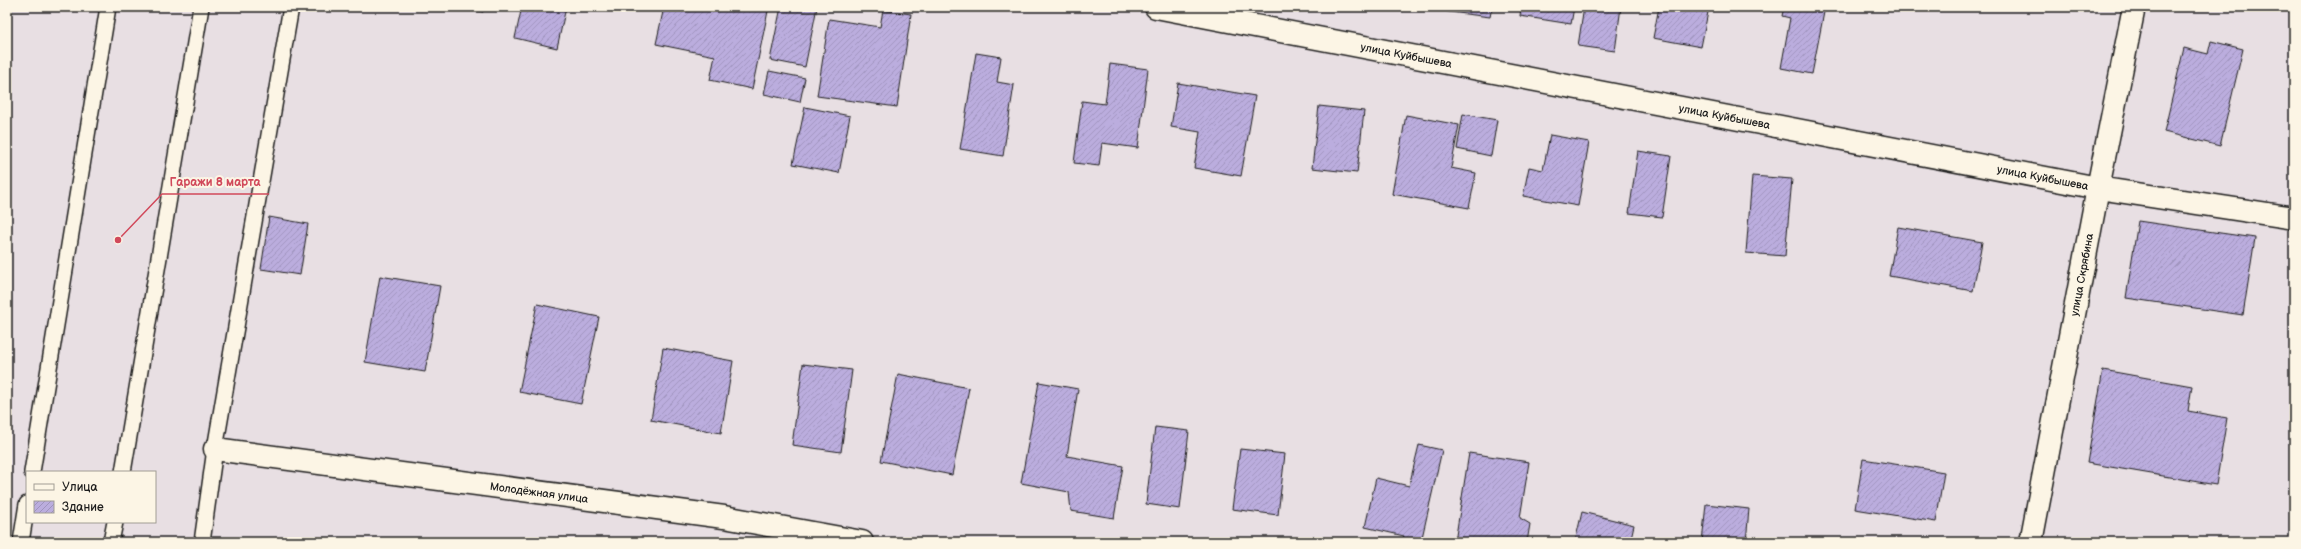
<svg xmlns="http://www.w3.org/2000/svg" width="2301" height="549" viewBox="0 0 2301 549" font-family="'Balsamiq Sans',sans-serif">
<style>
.building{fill:url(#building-hatch);stroke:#1c1c1c}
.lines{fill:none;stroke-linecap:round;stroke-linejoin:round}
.lane-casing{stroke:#1c1c1c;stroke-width:18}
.street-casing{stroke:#1c1c1c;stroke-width:25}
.lane{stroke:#fcf5e5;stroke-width:15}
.street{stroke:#fcf5e5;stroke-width:22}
.labels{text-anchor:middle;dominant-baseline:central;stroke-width:4;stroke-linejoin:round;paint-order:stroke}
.street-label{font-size:11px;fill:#1c1c1c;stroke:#fcf5e5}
.leader{fill:none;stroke:#d1495b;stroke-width:1.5}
.callout-dot{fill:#d1495b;stroke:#fcf5e5;stroke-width:1.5}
.callout-label{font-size:12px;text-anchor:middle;font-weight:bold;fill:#d1495b;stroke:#fcf5e5;stroke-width:4;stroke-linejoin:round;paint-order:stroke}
</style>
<defs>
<pattern id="building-hatch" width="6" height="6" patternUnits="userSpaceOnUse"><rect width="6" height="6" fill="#bbadde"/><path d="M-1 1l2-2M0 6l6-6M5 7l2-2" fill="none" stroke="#a094be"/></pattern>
</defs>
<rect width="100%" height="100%" fill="#e8dfe3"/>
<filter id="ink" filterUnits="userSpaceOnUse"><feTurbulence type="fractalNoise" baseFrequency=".025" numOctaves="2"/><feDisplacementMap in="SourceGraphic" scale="8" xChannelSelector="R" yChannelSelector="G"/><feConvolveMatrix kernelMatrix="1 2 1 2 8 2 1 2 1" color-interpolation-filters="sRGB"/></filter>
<g filter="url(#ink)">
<g class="building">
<polygon points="456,7 484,7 483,12"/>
<polygon points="502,7 566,7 557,48 515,38 521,11"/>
<polygon points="664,7 747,7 768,11 752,89 710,80 715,56 656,44"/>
<polygon points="781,7 817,7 805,67 770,60"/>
<polygon points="1443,7 1492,7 1490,17 1442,11"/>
<polygon points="1521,7 1574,7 1571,24 1520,16"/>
<polygon points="1584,7 1621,7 1615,51 1578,46"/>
<polygon points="1659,7 1709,7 1701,47 1653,38"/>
<polygon points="1784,7 1825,7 1812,74 1781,68 1790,18 1782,16"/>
<polygon points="883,10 911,14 897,107 817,96 829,19 880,27"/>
<polygon points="2211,41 2243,49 2220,146 2164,132 2184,48 2208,54"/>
<polygon points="976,53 1001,57 997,82 1014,85 1003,156 960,149"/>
<polygon points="1110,64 1148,69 1138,148 1102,143 1099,166 1074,163 1082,101 1105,104"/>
<polygon points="769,71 805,78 800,102 764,94"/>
<polygon points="1178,83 1255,96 1241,176 1194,168 1200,132 1171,127"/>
<polygon points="1319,106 1364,111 1357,173 1312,168"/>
<polygon points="805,107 850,116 839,173 793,164"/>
<polygon points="1463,114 1497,120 1491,156 1457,149"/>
<polygon points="1406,115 1459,125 1451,168 1476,173 1469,208 1392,194"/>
<polygon points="1550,135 1589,142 1578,206 1523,196 1529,167 1543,170"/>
<polygon points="1638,151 1671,156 1662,217 1629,213"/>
<polygon points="1752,176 1792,179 1785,256 1746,253"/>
<polygon points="269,217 308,224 300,275 261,269"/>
<polygon points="2138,221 2255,238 2243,315 2126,298"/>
<polygon points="1898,227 1982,242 1973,291 1889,276"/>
<polygon points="380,276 440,286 425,372 365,362"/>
<polygon points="537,304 599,317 581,404 519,392"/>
<polygon points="663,348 733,361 721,433 651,420"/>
<polygon points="803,364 852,370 841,452 792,445"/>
<polygon points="2103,370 2192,386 2188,411 2227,418 2216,485 2087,463"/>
<polygon points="898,374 969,388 952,475 881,461"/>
<polygon points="1039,382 1078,389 1067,456 1123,466 1114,518 1071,511 1069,492 1021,483"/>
<polygon points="1155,427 1189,431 1180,509 1146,504"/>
<polygon points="1419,445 1442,450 1421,542 1402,542 1404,536 1365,527 1376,478 1409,486"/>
<polygon points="1240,449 1285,454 1278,515 1232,509"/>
<polygon points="1469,453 1529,462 1520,518 1530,524 1527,542 1492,540 1491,542 1455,542"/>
<polygon points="1863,459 1944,472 1936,522 1855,509"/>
<polygon points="1706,504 1749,509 1746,542 1702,542"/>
<polygon points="1582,512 1634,525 1630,542 1575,542"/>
</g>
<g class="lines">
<g class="lane-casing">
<g id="lane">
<polyline points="32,472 108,7"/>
<polyline points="123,472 201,7"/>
<polyline points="21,542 27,504"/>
<polyline points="111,542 115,522"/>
<polyline points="202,542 215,449 291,7"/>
</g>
</g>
<g class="street-casing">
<g id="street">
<path id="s1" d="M 1156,7 L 2098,188 L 2294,218"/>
<path id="s2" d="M 215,449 L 724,517 L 862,542"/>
<path id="s3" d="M 2031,542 L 2098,188 L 2134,7"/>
</g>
</g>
<use href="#lane" class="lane"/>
<use href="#street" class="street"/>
</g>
</g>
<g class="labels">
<g class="street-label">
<text stroke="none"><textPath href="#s1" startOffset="255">улица Куйбышева</textPath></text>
<text stroke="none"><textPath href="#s1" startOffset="579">улица Куйбышева</textPath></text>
<text stroke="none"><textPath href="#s1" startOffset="903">улица Куйбышева</textPath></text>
<text stroke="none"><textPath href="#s3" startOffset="272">улица Скрябина</textPath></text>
<text stroke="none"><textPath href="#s2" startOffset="327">Молодёжная улица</textPath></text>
</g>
</g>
<path class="leader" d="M118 240L162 194H269"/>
<circle class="callout-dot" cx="118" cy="240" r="4"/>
<g class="callout-label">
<text x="215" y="186">Гаражи 8 марта</text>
</g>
<rect width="2301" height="549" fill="none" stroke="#fcf5e5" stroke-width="24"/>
<rect x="12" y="12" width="2277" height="525" fill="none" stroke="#1c1c1c" stroke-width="1.5" filter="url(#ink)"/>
<rect x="26" y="471" width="130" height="52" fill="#fcf5e5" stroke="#a29e95"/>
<rect x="34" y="484" width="20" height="6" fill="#fcf5e5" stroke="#a29e95"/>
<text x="62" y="491" font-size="12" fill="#1c1c1c">Улица</text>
<rect x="34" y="501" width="20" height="12" fill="url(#building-hatch)" stroke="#a29e95"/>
<text x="62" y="511" font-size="12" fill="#1c1c1c">Здание</text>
</svg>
